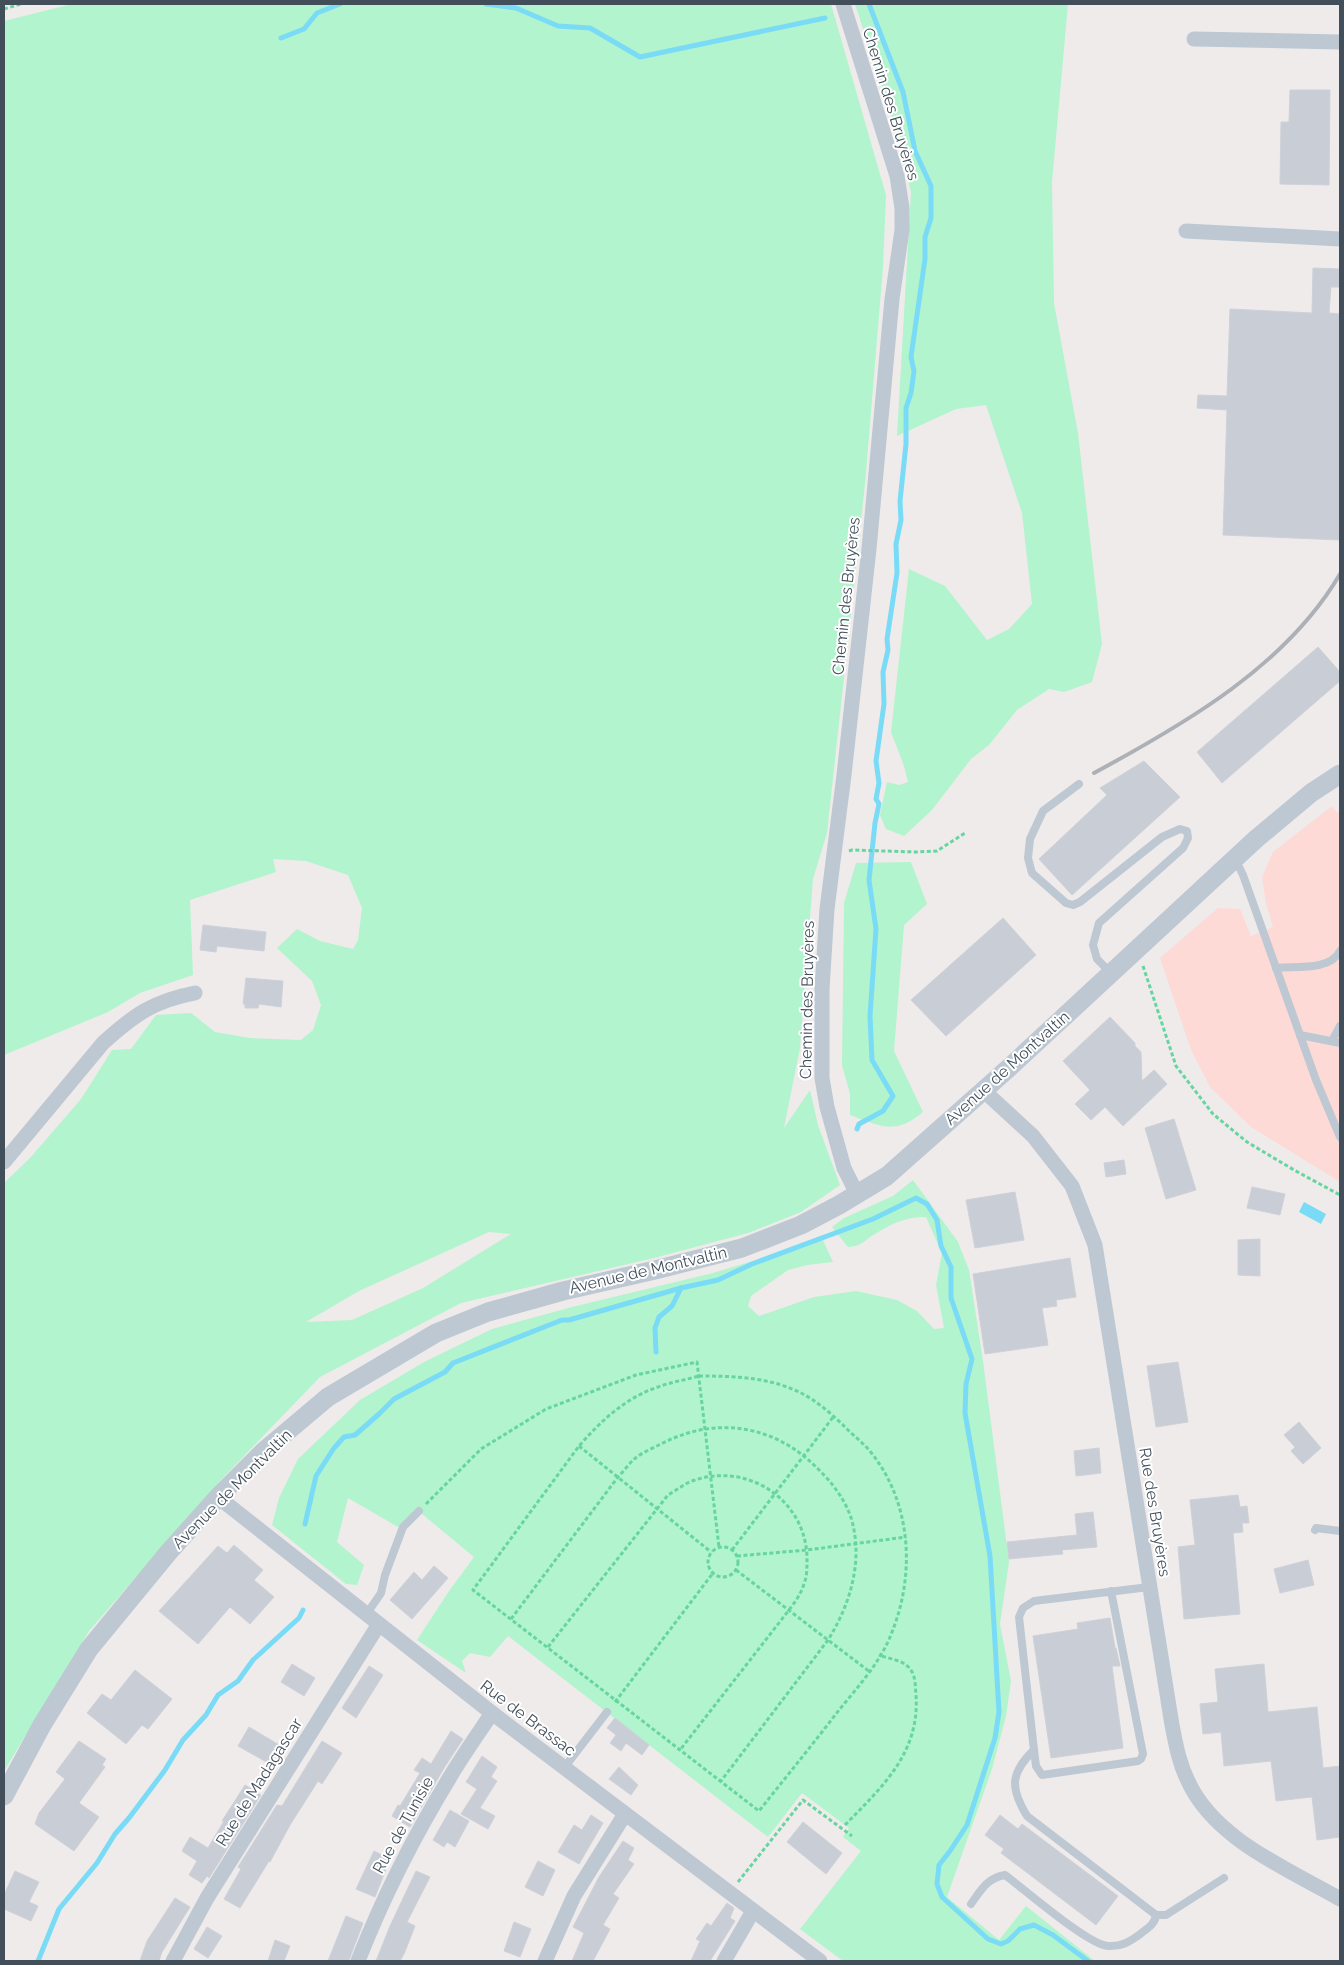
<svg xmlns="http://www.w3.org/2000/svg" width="1344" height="1965" viewBox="0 0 1344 1965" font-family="Raleway,sans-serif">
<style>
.medical{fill:#fedad6}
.green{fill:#b2f4cd;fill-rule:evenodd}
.water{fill:#7adbf6}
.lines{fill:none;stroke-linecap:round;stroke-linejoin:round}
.stream{stroke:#7adbf6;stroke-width:5}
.building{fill:#c9cdd5;stroke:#ced1d8}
.path{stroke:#67d5a0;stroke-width:3;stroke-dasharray:4 2.5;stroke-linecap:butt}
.service{stroke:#bdc8d3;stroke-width:8}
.minor{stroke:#bdc8d3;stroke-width:15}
.tertiary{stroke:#bdc8d3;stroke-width:19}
.rail{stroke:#adb1b7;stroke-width:4}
.labels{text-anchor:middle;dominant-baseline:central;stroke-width:4;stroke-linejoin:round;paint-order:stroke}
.street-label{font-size:16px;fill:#424f5b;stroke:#fff}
</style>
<rect width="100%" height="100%" fill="#efebeb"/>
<polygon class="medical" points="1332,806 1337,813 1340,810 1340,1182 1251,1127 1210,1087 1191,1050 1160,958 1218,908 1240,909 1251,936 1273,927 1266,904 1262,877 1273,852"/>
<g class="green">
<path d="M 72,4 L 831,4 L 886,195 L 883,267 L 865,484 L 827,833 L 813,879 L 800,1048 L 784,1128 L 810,1090 L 818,1125 L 840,1185 L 801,1212 L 748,1233 L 654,1258 L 461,1303 L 320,1377 L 219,1482 L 89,1631 L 4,1771 L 4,1183 L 30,1158 L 81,1099 L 112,1050 L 131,1049 L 156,1015 L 191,1013 L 215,1032 L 250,1038 L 301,1040 L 313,1030 L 321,1005 L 312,981 L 277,948 L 297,929 L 320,941 L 353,949 L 358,940 L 362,908 L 348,875 L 306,861 L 273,859 L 276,872 L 190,900 L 193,975 L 140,993 L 108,1012 L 4,1055 L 4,21 ZM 489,1232 L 511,1234 L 423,1288 L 352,1320 L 306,1322 L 359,1291 Z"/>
<polygon points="855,4 1068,4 1052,182 1054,303 1078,433 1102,644 1092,682 1064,692 1049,689 1017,710 989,745 971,759 932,810 904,836 886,829 880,815 887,782 899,785 908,782 904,766 891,732 909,569 945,586 987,640 1009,629 1032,604 1022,513 986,405 956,409 897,436 911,192 893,120"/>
<path d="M 911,862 L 927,904 L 904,925 L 894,1051 L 923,1112 C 894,1136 881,1126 850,1115 L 850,1094 L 842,1065 L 844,903 L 856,863 Z"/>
<path d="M 913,1180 L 958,1242 L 969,1270 L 983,1361 L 1009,1562 L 1000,1624 L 1011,1681 L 1006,1716 L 992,1769 L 947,1897 L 999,1940 L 1026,1906 L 1095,1961 L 843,1961 L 800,1929 L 861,1851 L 843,1837 L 849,1828 L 802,1793 L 768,1837 L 508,1636 L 490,1657 L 470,1653 L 462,1661 L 466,1673 L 417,1640 L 449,1591 L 474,1557 L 416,1509 L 398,1527 L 348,1498 L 337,1542 L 364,1565 L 357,1585 L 346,1584 L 272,1525 L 279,1498 L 298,1459 L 360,1400 L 424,1362 L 492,1329 L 572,1307 L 713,1273 L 779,1253 L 821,1236 L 833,1262 L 807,1265 L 788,1270 L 751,1296 L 748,1306 L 759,1316 L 814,1297 L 856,1291 L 897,1300 L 917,1311 L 934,1329 L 944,1328 L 936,1285 L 942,1253 L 926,1217 C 908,1216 890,1224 875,1234 C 863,1241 863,1246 848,1247 L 832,1227 L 844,1218 L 893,1196 Z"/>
</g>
<polygon class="water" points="1304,1202 1326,1214 1321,1224 1299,1212"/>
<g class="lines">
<g class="stream">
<polyline points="486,4 516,8 558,26 590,28 640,57 825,18"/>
<polyline points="281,38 304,29 317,13 340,4"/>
<polyline points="857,1129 859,1124 883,1111 893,1096 872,1060 870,1016 876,929 869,880 875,823 879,804 876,799 879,783 876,761 884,704 883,672 888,650 887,639 897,573 896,544 901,520 900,501 906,444 906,408 911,393 914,371 911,357 925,259 925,237 931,218 931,186 915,151 903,92 869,4"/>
<polyline points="656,1352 655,1328 659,1317 672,1306 681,1288"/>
<polyline points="305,1524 316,1476 334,1448 344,1437 355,1435 379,1414 394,1399 445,1372 453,1363 562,1320 569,1320 681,1288 718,1280 752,1264 873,1219 916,1198 927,1204 937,1220 941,1246 951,1267 951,1298 972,1359 966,1384 965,1413 990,1556 999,1712 995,1738 967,1825 950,1851 939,1865 937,1884 942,1897 988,1939 1001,1944 1008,1941 1020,1929 1034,1925 1053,1935 1088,1961"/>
<polyline points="38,1961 59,1909 97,1863 115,1834 129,1818 165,1770 183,1740 206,1715 218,1695 238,1681 253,1660 299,1618 303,1610"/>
</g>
</g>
<g class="building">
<polygon points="1290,90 1330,90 1329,185 1280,184 1281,122 1289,122"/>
<polygon points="1313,268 1340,269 1340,287 1331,287 1329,313 1340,314 1340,540 1223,535 1227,410 1197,408 1198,395 1227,396 1230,309 1312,313"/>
<polygon points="1318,647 1340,672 1340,681 1222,783 1197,752"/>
<polygon points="1144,761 1180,797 1072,895 1039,859 1107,795 1100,788"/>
<polygon points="1003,918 1036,955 946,1036 911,1000"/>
<polygon points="203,925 266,932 264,951 217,946 216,952 200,950"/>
<polygon points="246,978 283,981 281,1007 259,1004 258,1008 245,1008 245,1004 243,1004"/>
<polygon points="1110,1017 1135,1043 1135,1046 1141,1052 1142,1081 1154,1070 1167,1084 1123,1126 1105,1107 1091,1120 1075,1104 1090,1090 1063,1061"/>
<polygon points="1174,1119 1196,1190 1166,1199 1145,1128"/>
<polygon points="1124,1160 1126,1174 1106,1177 1104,1163"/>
<polygon points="1252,1187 1285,1194 1280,1215 1247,1208"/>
<polygon points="1015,1192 1024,1240 975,1248 966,1200"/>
<polygon points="1260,1239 1260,1276 1238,1275 1238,1240"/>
<polygon points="1070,1258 1076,1297 1056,1300 1057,1306 1042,1308 1048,1345 985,1354 973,1274"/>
<polygon points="1178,1362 1188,1422 1156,1427 1147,1366"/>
<polygon points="1299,1422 1321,1448 1303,1464 1291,1451 1295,1447 1284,1435"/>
<polygon points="1099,1448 1101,1473 1076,1476 1074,1451"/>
<polygon points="1238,1495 1240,1507 1247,1506 1249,1523 1242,1523 1243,1532 1233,1533 1240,1614 1184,1619 1178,1547 1195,1545 1190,1500"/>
<polygon points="1093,1512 1097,1547 1062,1550 1063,1554 1009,1559 1007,1542 1077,1535 1075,1514"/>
<polygon points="234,1545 263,1570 254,1580 274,1597 250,1624 230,1607 198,1644 159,1611 218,1546 227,1553"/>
<polygon points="1308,1560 1314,1585 1280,1593 1274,1569"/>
<polygon points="434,1566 448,1578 412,1619 390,1600 414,1572 422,1580"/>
<polygon points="1110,1618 1115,1648 1116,1648 1120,1666 1112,1666 1123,1748 1051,1758 1033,1636 1078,1629 1077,1623"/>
<polygon points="292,1664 315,1678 304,1696 281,1682"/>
<polygon points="1264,1664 1268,1712 1317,1707 1323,1768 1340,1766 1340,1837 1317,1840 1312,1797 1276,1801 1271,1761 1224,1766 1221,1732 1203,1734 1200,1704 1218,1702 1215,1669"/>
<polygon points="369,1666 383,1675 356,1718 342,1708"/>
<polygon points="135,1670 172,1699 148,1729 142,1725 126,1744 87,1713 102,1694 111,1700"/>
<polygon points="615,1718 649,1745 642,1755 626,1743 621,1751 610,1743 616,1735 607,1728"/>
<polygon points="249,1727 281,1746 270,1764 238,1746"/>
<polygon points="451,1731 463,1739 444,1768 410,1827 392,1816 398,1805 400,1806 420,1773 414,1770 422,1758 431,1764"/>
<polygon points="79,1741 106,1759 102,1765 105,1767 79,1803 99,1817 74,1851 35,1824 39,1813 65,1779 56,1772"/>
<polygon points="322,1741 342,1753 322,1784 318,1781 290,1825 270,1862 269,1861 240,1908 224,1899 241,1869 238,1867 277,1805 282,1806"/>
<polygon points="482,1756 497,1767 491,1777 497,1781 480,1808 495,1816 488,1829 461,1814 477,1789 466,1782"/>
<polygon points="619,1767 638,1785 631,1795 609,1779"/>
<polygon points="245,1785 261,1795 209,1878 207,1876 202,1883 189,1875 197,1861 182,1851 190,1837 208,1848 224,1821 222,1821"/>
<polygon points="450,1810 469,1821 455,1847 447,1842 444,1847 433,1840"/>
<polygon points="591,1815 603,1823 579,1864 558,1852 574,1825 582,1830"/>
<polygon points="1000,1815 1018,1829 1022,1824 1118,1896 1096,1925 1001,1853 1004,1849 985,1835"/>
<polygon points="803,1822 842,1853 826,1874 787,1842"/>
<polygon points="623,1841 634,1848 628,1860 634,1864 613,1894 619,1898 603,1925 610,1929 593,1961 572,1961 584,1933 573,1927 599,1877"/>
<polygon points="374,1851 390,1859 375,1897 356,1889"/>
<polygon points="538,1861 555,1870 543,1896 525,1887"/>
<polygon points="15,1871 39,1882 29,1902 38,1906 31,1921 4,1909 4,1895"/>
<polygon points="416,1871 430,1877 407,1922 415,1926 404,1954 400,1961 376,1961 390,1926"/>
<polygon points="175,1898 190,1907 162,1952 159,1961 140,1961 147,1941"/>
<polygon points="727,1903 734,1908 730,1918 735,1921 710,1961 691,1961 700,1941 696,1939 707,1923 711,1926"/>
<polygon points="346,1916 363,1923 349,1960 328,1961"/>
<polygon points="514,1922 531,1929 520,1957 504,1951"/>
<polygon points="207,1927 222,1936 208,1958 194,1949"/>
<polygon points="275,1940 290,1946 284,1961 268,1961"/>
</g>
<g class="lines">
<g class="path">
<polyline points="4,9 21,4"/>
<polyline points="849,851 852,850 916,852 937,851 965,833"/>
<polyline points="1143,966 1176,1066 1213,1114 1247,1142 1294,1170 1340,1195"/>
<path d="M 699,1376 C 733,1376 768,1377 799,1392 C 816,1400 833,1415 847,1429 C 854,1436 862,1442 869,1450 C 911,1500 916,1572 892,1632 C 882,1660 858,1687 839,1710 C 813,1744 786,1777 759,1811 L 473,1590 L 579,1446 C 601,1421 625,1398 658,1387 C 671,1382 685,1380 699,1376 Z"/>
<polyline points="579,1446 711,1552"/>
<polyline points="426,1504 481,1449 546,1409 636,1375 697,1362 719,1547"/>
<circle cx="723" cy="1562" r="15"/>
<polyline points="732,1550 834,1416"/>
<polyline points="737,1556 807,1550 906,1537"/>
<polyline points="736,1570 870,1672"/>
<path d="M 511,1619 L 618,1477 C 623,1472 628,1465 633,1460 C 641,1453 653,1448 663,1443 C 716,1416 774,1425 816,1467 C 831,1481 846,1500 852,1521 C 863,1562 850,1605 828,1640 L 721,1781"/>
<path d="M 548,1647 L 668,1495 C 677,1490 685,1483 695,1480 C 750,1462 808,1502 807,1561 C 807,1568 807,1576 804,1584 C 801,1594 795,1602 789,1610 L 680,1750"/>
<polyline points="615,1702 713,1573"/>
<path d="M 845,1825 C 882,1787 920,1753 916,1695 C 915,1686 916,1676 910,1669 C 904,1660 889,1659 879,1655"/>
<polyline points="738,1882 803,1800 852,1836"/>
</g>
<g class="service">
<polyline points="1079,784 1043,811 1030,839 1028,858 1032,873 1066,903 1073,905 1080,902 1162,837 1180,829 1187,831 1188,838 1183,848 1099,923 1093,945 1097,959 1111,973"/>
<polyline points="1235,859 1243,875 1316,1080 1340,1137"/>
<path d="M 1276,968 C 1296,966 1330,971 1340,951"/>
<polyline points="1300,1035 1340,1043"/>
<polyline points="1332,1041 1340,1026"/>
<polyline points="1315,1530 1316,1528 1340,1531"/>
<polyline points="1111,1591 1143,1754 1141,1759 1138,1761 1042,1775 1036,1766 1034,1750 1019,1617 1023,1608 1034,1601 1149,1587"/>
<polyline points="366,1615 381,1593 385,1575 403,1527 419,1511"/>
<path d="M 1034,1750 C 1010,1773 1010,1788 1027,1816 L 1156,1915 L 1166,1915 L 1224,1878"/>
<polyline points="564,1768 607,1712"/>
<path d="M 971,1904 C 981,1890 987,1878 1005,1875 C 1024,1889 1088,1945 1108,1946 C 1121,1947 1129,1942 1139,1935 C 1146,1929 1155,1925 1156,1915"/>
</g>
<g class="minor">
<polyline points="843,4 897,176 902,208 902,230 892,299 869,549 844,775 827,909 822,989 822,1078 827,1107 844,1168 857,1194"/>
<polyline points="1194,39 1340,42"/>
<polyline points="1186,231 1340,239"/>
<path d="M 983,1090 L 1033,1136 L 1072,1186 L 1095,1245 L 1172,1725 C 1176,1745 1179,1763 1188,1781 C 1214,1839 1288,1869 1340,1899"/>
<path d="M 4,1162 L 103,1043 C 134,1015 153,1001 195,993"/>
<polyline points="218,1497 492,1713 820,1961"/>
<polyline points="173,1961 207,1898 379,1624"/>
<path d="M 358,1961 C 383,1897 414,1836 450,1777 C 463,1755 478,1734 492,1713"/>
<polyline points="545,1961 574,1896 625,1814"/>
<polyline points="724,1961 753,1911"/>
</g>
<polyline class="tertiary" points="4,1796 42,1725 89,1649 168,1553 218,1497 264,1451 328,1397 436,1333 488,1312 563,1291 655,1270 742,1248 801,1225 839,1205 887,1176 1012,1065 1256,839 1311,793 1340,774"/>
<path class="rail" d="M 1094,773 C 1185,724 1287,665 1340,574"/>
</g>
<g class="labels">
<g class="street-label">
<text transform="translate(891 104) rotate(73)">Chemin des Bruyères</text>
<text transform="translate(846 596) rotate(-84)">Chemin des Bruyères</text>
<text transform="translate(807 1000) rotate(-89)">Chemin des Bruyères</text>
<text transform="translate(1007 1068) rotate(-42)">Avenue de Montvaltin</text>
<text transform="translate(648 1270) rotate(-13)">Avenue de Montvaltin</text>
<text transform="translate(232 1489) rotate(-45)">Avenue de Montvaltin</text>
<text transform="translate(1155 1512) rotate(81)">Rue des Bruyères</text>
<text transform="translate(528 1718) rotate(37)">Rue de Brassac</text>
<text transform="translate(259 1782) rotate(-58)">Rue de Madagascar</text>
<text transform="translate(403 1825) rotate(-61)">Rue de Tunisie</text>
</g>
</g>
<rect width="1344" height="1965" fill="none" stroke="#424f5b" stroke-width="10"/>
</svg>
